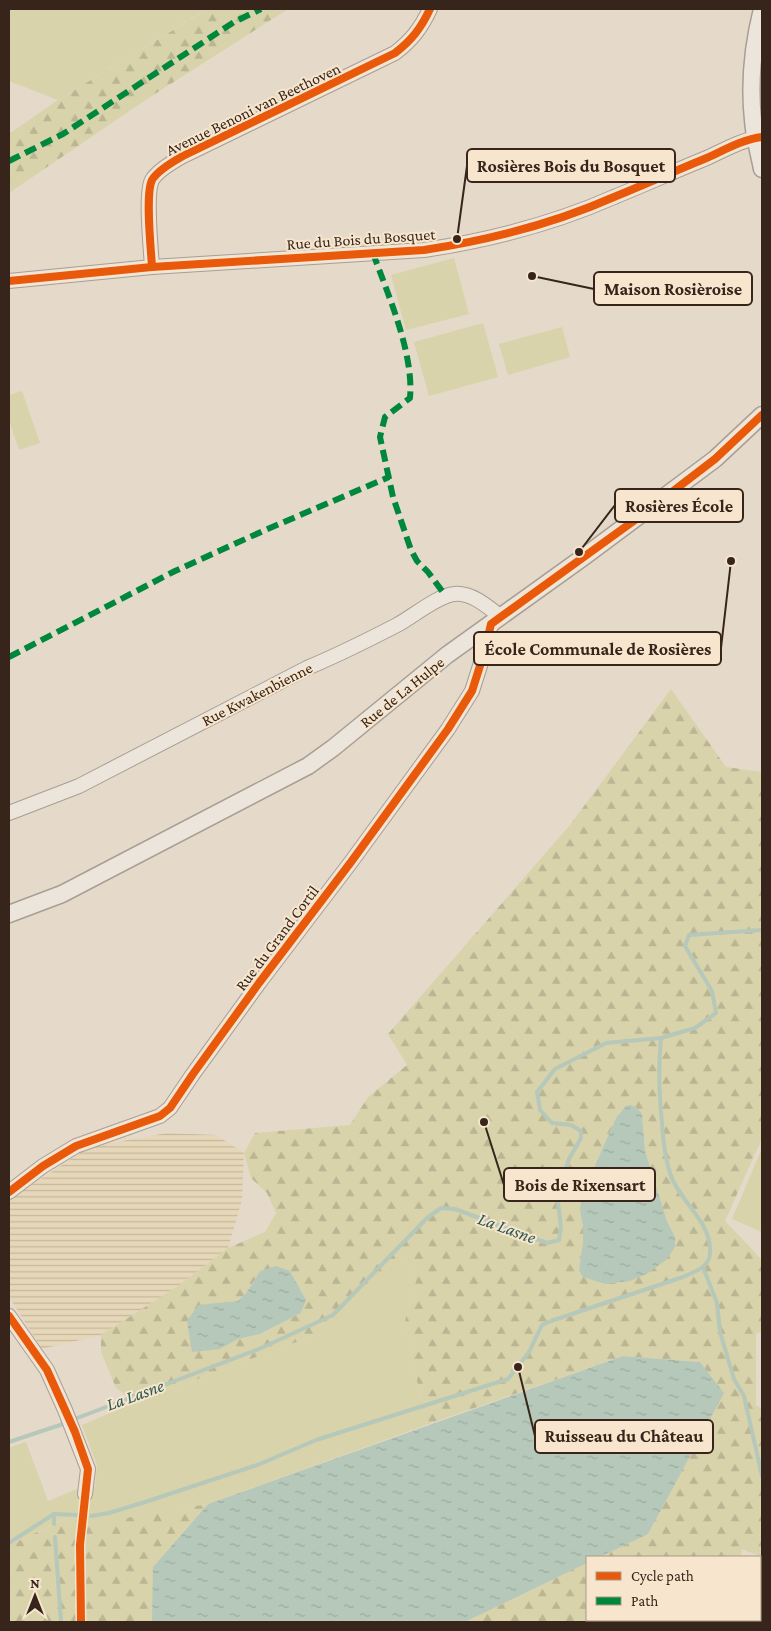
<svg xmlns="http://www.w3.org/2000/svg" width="771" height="1631" viewBox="0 0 771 1631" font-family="'Crimson Pro',serif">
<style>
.farmland{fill:url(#farmland-rules)}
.grass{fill:#d8d3aa}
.forest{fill:url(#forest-firs);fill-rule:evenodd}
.water{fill:url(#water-ripples)}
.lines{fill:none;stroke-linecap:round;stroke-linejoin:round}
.stream{stroke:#b5c8ba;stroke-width:4}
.minor-casing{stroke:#a99e93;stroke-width:16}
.tertiary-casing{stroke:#a99e93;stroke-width:19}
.minor{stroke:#ece5dc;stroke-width:14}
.tertiary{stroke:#ece5dc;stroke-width:16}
.quiet{stroke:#00873e;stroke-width:6;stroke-dasharray:12 6;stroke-linecap:butt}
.cycleway-casing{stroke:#f7e6cd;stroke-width:11}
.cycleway{stroke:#e8590c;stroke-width:8}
.labels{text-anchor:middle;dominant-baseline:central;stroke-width:4;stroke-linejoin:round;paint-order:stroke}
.street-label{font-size:16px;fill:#37251b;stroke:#f7e6cd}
.water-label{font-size:18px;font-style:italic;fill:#29584f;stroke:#f7e6cd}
.leader{fill:none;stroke:#37251b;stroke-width:2}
.callout-dot{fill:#37251b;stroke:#f7e6cd;stroke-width:2}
.callout{fill:#f7e6cd;stroke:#37251b;stroke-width:2}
.callout-label{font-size:18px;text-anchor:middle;font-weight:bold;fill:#37251b}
</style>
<defs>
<pattern id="farmland-rules" width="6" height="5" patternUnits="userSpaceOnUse" patternTransform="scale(1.25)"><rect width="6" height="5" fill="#e6d7b8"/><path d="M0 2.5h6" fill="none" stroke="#c6b89e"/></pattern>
<pattern id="forest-firs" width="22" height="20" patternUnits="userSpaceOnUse" patternTransform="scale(1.25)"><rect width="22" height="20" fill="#d8d3aa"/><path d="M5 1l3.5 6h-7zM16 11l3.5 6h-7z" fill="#bab592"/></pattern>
<pattern id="water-ripples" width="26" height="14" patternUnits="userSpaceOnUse" patternTransform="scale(1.25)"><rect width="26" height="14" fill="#b5c8ba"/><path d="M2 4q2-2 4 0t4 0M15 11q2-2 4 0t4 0" fill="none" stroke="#9cac9f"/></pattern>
</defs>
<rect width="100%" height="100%" fill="#e5d9c9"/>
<polygon class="farmland" points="167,1133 216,1135 244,1153 242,1200 228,1248 178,1286 101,1335 42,1349 9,1297 9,1200 89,1147"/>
<g class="grass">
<polygon points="9,9 207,9 58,100 9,81"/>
<polygon points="454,258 469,314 406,330 391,275"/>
<polygon points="483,323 498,377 429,396 414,342"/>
<polygon points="562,327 570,357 508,375 499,344"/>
<polygon points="22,391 40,443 19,450 9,420 9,395"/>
<polygon points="762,1148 762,1232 732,1219"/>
<polygon points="404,1258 416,1281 405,1321 426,1425 208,1504 68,1529 71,1516 9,1545 9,1448 26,1442 48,1501 77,1489 95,1487 97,1465 82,1425 136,1402 310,1337"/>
</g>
<g class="forest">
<polygon points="208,9 288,9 147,99 9,193 9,134 58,100"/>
<path d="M 671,689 L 726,767 L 762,772 L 762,1138 L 725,1221 L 762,1260 L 762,1332 L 756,1333 L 756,1405 L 762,1409 L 762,1557 L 742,1549 L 741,1557 L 600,1557 L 648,1534 L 723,1393 L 700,1362 L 623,1356 L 426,1425 L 405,1321 L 416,1281 L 404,1258 L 361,1298 L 310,1337 L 136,1402 L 116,1388 L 101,1352 L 101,1335 L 178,1286 L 228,1248 L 265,1232 L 276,1213 L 267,1193 L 251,1178 L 244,1153 L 255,1133 L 350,1125 L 368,1097 L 407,1065 L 388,1034 L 570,825 ZM 642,1114 L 645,1151 L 667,1221 L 675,1237 L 579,1270 L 583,1242 L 583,1226 L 580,1211 L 582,1195 L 616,1118 ZM 260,1271 L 290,1271 L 306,1300 L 301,1313 L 260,1334 L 238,1339 L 220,1349 L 224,1303 L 238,1301 L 247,1292 Z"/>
<polygon points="208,1504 153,1567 154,1622 9,1622 9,1545 72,1516 68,1528"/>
<polygon points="587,1563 587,1620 700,1620 696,1622 465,1622"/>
</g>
<g class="water">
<polygon points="630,1105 636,1107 642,1114 645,1151 667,1221 675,1237 675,1247 666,1260 648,1273 630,1281 605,1284 583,1277 579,1270 583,1242 583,1226 580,1211 582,1195 616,1118 626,1106"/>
<polygon points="276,1266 290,1271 306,1300 301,1313 260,1334 238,1339 220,1349 192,1352 187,1321 198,1305 238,1301 247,1292 260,1271"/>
<polygon points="623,1356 700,1362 724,1393 648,1534 600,1557 587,1557 587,1563 465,1622 152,1622 153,1567 208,1504"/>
</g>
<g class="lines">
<g class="stream">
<polyline points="703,1267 717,1303 720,1332 734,1379 744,1396 762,1476"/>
<polyline points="72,1420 259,1349 333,1315 427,1218 441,1208 455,1209 547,1243 559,1240 561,1227 557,1195 569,1159 581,1138 581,1131 571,1125 552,1123 540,1110 537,1092 555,1069 606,1043 661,1038 695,1028 716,1013 712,991 685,946 689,935 762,930"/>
<polyline points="9,1442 66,1423"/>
<polyline points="54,1514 54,1524"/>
<path d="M 91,1516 L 109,1513 L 145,1502 L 260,1464 L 316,1440 L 508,1379 L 529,1352 L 542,1325 L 551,1321 L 683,1277 C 694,1272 710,1267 710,1253 C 712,1222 681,1203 671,1176 C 665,1159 663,1141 662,1123 C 659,1094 658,1067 661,1038"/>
<polyline points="55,1537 61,1622"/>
<polyline points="9,1543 54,1514 77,1515"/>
</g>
<g class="minor-casing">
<g id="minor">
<path d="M 152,267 C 151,249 145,194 152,180 C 158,170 174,161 183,156 L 395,53 C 412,40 421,28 430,9"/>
<path d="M 9,281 L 152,267 L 424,250 C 490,240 553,224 614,197 C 646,184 677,170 709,157 C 726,149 744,139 762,137"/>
<path d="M 9,813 L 79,786 L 307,668 C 338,655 368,640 397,625 C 412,617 439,595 454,594 C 471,592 487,606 501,617"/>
<polyline points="9,1192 43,1166 76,1146 160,1116 170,1108 193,1074 259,983 351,862 448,729 472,691 485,650 491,624"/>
<polyline points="9,1316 47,1370 65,1410 88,1469 85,1494"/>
</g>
</g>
<g class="tertiary-casing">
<g id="tertiary">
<path d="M 762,9 C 753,45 749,83 753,120 C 754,137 759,153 762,169"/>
<polyline points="9,914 62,894 308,766 333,748 447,655 585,556 715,459 762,415"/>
</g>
</g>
<use href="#minor" class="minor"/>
<use href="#tertiary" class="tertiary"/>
<g class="quiet">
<polyline points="9,161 63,134 234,22 261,9"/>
<path d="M 373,253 C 388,295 414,353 410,398 L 385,417 L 380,437 L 393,497 L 411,550 L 417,561 L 428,572 L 445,595"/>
<polyline points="9,657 175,571 263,531 389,477"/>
</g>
<g class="cycleway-casing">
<g id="cycleway">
<path d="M 152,267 C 151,249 145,194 152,180 C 158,170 174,161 183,156 L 395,53 C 412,40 421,28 430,9"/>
<path d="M 9,281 L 152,267 L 424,250 C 490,240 553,224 614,197 C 646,184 677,170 709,157 C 726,149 744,139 762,137"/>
<polyline points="9,1192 43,1166 76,1146 160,1116 170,1108 193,1074 259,983 351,862 448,729 472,691 485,650 491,624 646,512 715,459 762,415"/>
<polyline points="9,1316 47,1370 75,1432 88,1469 80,1545 81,1622"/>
</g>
</g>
<use href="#cycleway" class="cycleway"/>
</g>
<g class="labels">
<g class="street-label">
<text transform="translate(253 109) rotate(-26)">Avenue Benoni van Beethoven</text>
<text transform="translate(361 239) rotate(-4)">Rue du Bois du Bosquet</text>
<text transform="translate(402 692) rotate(-39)">Rue de La Hulpe</text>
<text transform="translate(257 694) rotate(-27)">Rue Kwakenbienne</text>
<text transform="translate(277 938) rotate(-53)">Rue du Grand Cortil</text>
</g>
<g class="water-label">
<text transform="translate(507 1228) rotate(20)">La Lasne</text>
<text transform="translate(135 1395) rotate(-20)">La Lasne</text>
</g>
</g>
<path class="leader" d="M457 239L467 166M532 276L594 289M579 552L615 505M731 561L721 648M484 1122L504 1185M518 1367L535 1436"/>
<g class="callout-dot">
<circle cx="457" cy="239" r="5"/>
<circle cx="532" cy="276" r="5"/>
<circle cx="579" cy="552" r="5"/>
<circle cx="731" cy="561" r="5"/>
<circle cx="484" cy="1122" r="5"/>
<circle cx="518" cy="1367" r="5"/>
</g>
<g class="callout">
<rect x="467" y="149" width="208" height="33" rx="5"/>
<rect x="594" y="272" width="158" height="33" rx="5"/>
<rect x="615" y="489" width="128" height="33" rx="5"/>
<rect x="474" y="632" width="247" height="33" rx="5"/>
<rect x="504" y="1168" width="151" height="33" rx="5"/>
<rect x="535" y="1420" width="178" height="33" rx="5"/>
</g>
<g class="callout-label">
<text x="571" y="172">Rosières Bois du Bosquet</text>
<text x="673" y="295">Maison Rosièroise</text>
<text x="679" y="512">Rosières École</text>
<text x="598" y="655">École Communale de Rosières</text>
<text x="580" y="1191">Bois de Rixensart</text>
<text x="624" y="1442">Ruisseau du Château</text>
</g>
<rect width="771" height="1631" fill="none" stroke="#37251b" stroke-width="20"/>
<rect x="586" y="1556" width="175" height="65" fill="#f7e6cd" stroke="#aa9986"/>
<rect x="596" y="1572" width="25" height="8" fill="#e8590c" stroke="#aa9986"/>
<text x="631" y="1581" font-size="15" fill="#37251b">Cycle path</text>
<rect x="596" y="1597" width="25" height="8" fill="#00873e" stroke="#aa9986"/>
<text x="631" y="1606" font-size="15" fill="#37251b">Path</text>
<g transform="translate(35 1596)" stroke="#f7e6cd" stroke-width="4" paint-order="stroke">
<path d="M0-4L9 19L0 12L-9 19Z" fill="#37251b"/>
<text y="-8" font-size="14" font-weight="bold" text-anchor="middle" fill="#37251b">N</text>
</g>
</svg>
